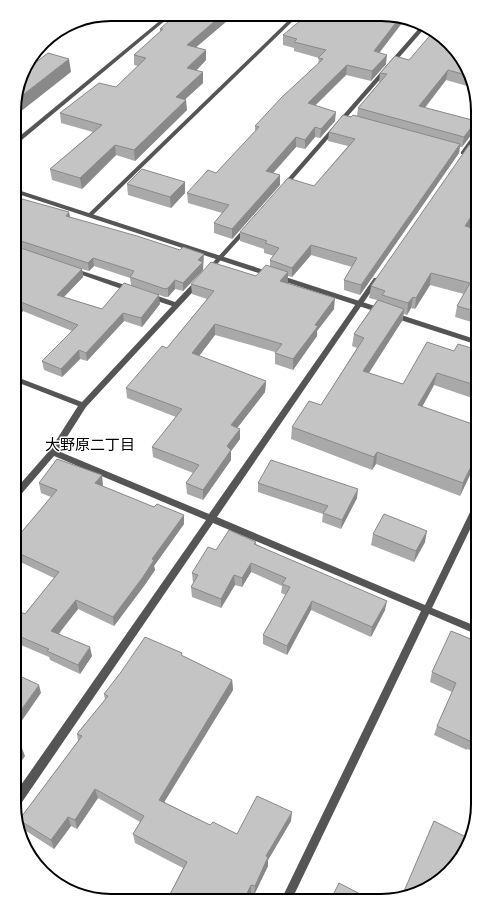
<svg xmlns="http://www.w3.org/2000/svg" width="492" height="915" viewBox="0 0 492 915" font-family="Commissioner,'Noto Sans JP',sans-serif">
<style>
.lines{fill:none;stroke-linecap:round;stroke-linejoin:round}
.minor{fill:#555;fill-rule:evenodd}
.tertiary{fill:#555;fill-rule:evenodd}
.wall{fill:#a9a9a9;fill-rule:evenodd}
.shaded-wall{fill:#898989}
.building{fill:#c4c4c4;stroke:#898989}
.labels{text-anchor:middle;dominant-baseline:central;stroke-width:3;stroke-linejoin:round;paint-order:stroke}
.neighbourhood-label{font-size:15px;fill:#000;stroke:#fff}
.rim{fill:none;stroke:#000;stroke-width:2}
</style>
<rect width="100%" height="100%" fill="#fff"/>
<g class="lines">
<g class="minor">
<polygon points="168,14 173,14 17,144 15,145 15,140"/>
<polygon points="294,15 299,15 92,216 88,216 88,214"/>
<polygon points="421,26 425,28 286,187 282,187 282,185"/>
<polygon points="478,130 478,136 465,154 461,154 461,152 476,131"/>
<polygon points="247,226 250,228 249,229 210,272 206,272 206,270 245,227"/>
<polygon points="73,268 134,288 135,290 132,292 130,292 71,271 70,270"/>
<polygon points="374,278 376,278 379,280 217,517 425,605 474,504 475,502 478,501 478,513 432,608 478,627 478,635 429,614 293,897 282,898 421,611 213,523 18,808 15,809 14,795 206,520 54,456 17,499 14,500 14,491 50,450 78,406 14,381 14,376 82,402 172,306 148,298 147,296 148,294 152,294 175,302 197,279 201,279 201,283 86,407 58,451 209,514"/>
</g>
<g class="tertiary">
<polygon points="15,189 384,309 385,311 382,313 380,313 15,193"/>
<polygon points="391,313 395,313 478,340 478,345 391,317 389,315"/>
</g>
</g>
<g class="wall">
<polygon points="234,15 196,47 206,60 196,71 203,72 203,83 185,99 187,110 135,161 116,155 82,189 52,180 50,169 93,132 61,123 60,113 116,87 138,66 134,65 134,55 160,32 160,29"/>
<polygon points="400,16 405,19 379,53 386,64 371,81 346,75 315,106 335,121 320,138 315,137 305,149 296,147 273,173 280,185 232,239 214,233 214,223 222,213 188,203 187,193 216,173 255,131 255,126 318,64 319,58 294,51 294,48 283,45 283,35"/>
<polygon points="445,38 473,80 474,88 446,80 425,108 476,121 474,131 462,147 460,147 459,153 360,295 344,290 344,280 352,267 311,255 292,277 288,276 288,283 287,283 334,309 317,331 317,336 293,370 275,364 275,352 215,335 199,356 266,381 265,392 237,428 240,439 231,451 231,460 203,500 187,494 186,483 193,473 153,457 152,447 176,417 127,398 126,388 167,348 207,299 192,294 191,284 256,276 270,266 270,260 274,256 264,253 264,249 240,241 240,232 314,186 348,146 328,141 329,132 351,117 357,116 358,108 379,83 380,73 409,60"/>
<polygon points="478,130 478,213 469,228 478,230 478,324 455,317 457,306 464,294 430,285 415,309 411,308 407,315 404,314 402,321 368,373 403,384 454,351 478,350 478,400 434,385 422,407 478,426 478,458 460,496 376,464 372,470 291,439 292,427 321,405 357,348 352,346 354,334 377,300 369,298 371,286 471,145 472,138"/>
<polygon points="185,182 185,193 171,208 128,195 127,184"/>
<path d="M 15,197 L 70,217 L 204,263 L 203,263 L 203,270 L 183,291 L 175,289 L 168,297 L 165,297 L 139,288 L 160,304 L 142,327 L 124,321 L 87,361 L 80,359 L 62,377 L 44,370 L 42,361 L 72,331 L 23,311 L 15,320 ZM 94,266 L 130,278 L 131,285 L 102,309 L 64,297 L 83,277 L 82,269 L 89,271 Z"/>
<polygon points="39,483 103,485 102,486 154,507 184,515 184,524 154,566 155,570 144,586 114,626 78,609 58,634 92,656 80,674 50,660 49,657 14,642 14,609 25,614 54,578 14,559 14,541 51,497 41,493"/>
<polygon points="258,483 357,498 341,529 322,522 323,514 258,492"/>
<polygon points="373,534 425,542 414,562 371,545"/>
<polygon points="256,542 256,544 385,610 371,637 311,610 287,655 263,644 263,635 286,595 281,593 282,586 251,572 242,587 235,585 221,608 192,597 191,587 194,583 193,583 192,573 216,550"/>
<polygon points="478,563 478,584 471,581 474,570"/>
<polygon points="182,656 232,680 233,690 164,802 210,825 237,834 291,821 268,860 268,866 254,895 251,893 249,898 169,899 169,896 183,868 135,843 133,834 140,822 98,798 77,829 71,826 54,849 23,829 19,820 78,741 77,734 105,700 104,694"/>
<polygon points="477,671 478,671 478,753 467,749 467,750 434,735 437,726 452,692 430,682 432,672"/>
</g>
<g class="shaded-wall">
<polygon points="222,15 234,15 187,55 187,45"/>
<polygon points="401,16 405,19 373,61 374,51"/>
<polygon points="206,50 206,60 188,79 187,68"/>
<polygon points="387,55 386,64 371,81 372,71"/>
<polygon points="69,59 71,72 15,116 15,101"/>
<polygon points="347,65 346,75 307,113 308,103"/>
<polygon points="448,70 446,80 418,116 419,106"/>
<polygon points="203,72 203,83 177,107 176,97"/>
<polygon points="186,100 187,110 135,161 134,150"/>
<polygon points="336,112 335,121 320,138 321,129"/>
<polygon points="476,121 474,131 462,147 464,137"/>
<polygon points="315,127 315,137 305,149 305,140"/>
<polygon points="296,137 296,147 266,181 266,171"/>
<polygon points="460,144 459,153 360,295 361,285"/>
<polygon points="115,145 116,155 82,189 80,178"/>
<polygon points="280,175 280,185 232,239 232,229"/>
<polygon points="185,182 185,193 171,208 170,197"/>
<polygon points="478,206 478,213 463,238 465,226"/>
<polygon points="69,212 71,221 66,216"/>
<polygon points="311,245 311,255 292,277 292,268"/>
<polygon points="204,254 203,270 183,291 183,283 198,260"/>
<polygon points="93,258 94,266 89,271 88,263"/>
<polygon points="82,269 83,277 58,303 57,295"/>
<polygon points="288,272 288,283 280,292 280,281"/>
<polygon points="431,273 430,285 415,309 416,298"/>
<polygon points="175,280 175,289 168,297 168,288"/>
<polygon points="159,295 160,304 142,327 141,318"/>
<polygon points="413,297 411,308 407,315 408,303"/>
<polygon points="335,298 334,309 317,331 317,336 293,370 293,359 315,325"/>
<polygon points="21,302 23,311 15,320 15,310"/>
<polygon points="404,309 402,321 362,384 363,371"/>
<polygon points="123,313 124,321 87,361 86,353"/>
<polygon points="215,324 215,335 193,364 192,353"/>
<polygon points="79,350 80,359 62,377 61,369"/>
<polygon points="437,373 434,385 416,418 418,405"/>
<polygon points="266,381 265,392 231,436 231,425"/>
<polygon points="19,422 22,433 14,442 14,427"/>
<polygon points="240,429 240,439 231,451 231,460 203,500 203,490 227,446"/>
<polygon points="377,452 376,464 372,470 374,457"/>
<polygon points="478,452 478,458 460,496 463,483"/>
<polygon points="102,475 103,485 97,493 95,483"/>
<polygon points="358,489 357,498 341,529 342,520"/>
<polygon points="184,515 184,524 154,566 155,570 144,586 114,626 113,617 152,559"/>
<polygon points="427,531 425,542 414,562 416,551"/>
<polygon points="251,563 251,572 242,587 242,578"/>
<polygon points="234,575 235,585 221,608 221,599"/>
<polygon points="76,600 78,609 54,640 51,631"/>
<polygon points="312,601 311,610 287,655 287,646"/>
<polygon points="387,601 385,610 371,637 372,627"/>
<polygon points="90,647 92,656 80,674 78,665"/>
<polygon points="232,680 233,690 160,809 159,800"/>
<polygon points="39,685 41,693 14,732 14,720"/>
<polygon points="22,748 25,756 14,772 14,760"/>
<polygon points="95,789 98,798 77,829 75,820"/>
<polygon points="292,812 291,821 268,860 268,866 254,895 255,886 266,856"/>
<polygon points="68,817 71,826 54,849 51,840"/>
<polygon points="251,885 251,893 249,898 245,898"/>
</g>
<g class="building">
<polygon points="177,14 222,15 187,45 206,50 187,68 203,72 176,97 186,100 134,150 115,145 80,178 50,169 102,125 60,113 99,83 116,87 146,58 134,55 163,29 160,29"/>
<polygon points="307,15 400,16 401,16 374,51 387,55 372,71 347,65 308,103 336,112 321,129 315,127 305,140 296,137 266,171 280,175 232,229 214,223 229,205 187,193 208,170 216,173 259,127 255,126 282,97 323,59 318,58 326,50 294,42 297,39 283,35"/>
<polygon points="433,32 445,38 470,76 448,70 419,106 476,121 464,137 358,108 387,74 380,73 395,56 409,60"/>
<polygon points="48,53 69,59 15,101 15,99 23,72"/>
<polygon points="343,115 351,117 353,115 460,144 361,285 344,280 357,258 311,245 292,268 270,260 279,248 265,243 267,241 240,232 288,178 314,186 355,139 329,132"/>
<polygon points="478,130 478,140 472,138"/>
<polygon points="469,145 478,146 478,206 465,226 478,230 478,312 457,306 470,283 431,273 416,298 413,297 408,303 382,295 385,291 371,286"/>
<polygon points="142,169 185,182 170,197 127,184"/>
<polygon points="15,197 69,212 66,216 137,236 180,250 183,247 204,254 198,260 203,262 183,283 175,280 168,288 165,289 130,277 134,271 93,258 88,263 15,239"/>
<polygon points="15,246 82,269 57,295 102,309 124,283 159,295 141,318 123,313 86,353 79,350 61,369 42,361 78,325 21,302 15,310"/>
<polygon points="211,262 256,276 266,265 288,272 280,281 335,298 315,325 318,326 293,359 275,353 282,344 215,324 192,353 266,381 231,425 240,429 227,446 231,450 203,490 186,483 199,465 152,447 182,409 126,388 162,346 167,348 214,291 191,284"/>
<polygon points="378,300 404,309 363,371 403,384 427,342 454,351 458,344 478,350 478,386 437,373 418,405 478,426 478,452 463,483 377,452 374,457 292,427 309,401 321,405 364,338 354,334"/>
<polygon points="14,420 19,422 14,427"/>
<polygon points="57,459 102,475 95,483 154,507 157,504 184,515 152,559 154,560 143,577 113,617 76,600 51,631 90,647 78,665 47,651 49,649 14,634 14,609 25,614 59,572 14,551 14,541 57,490 39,483"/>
<polygon points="271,460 358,489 342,520 323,513 328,506 258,483"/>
<polygon points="384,514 427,531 416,551 373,534"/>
<polygon points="229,530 256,542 254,544 387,601 372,627 312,601 287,646 263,635 290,587 282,584 286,578 251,563 242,578 234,575 221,599 191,587 198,575 192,573 208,547 216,550"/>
<polygon points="478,563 478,572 474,570"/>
<polygon points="451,631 478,642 478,665 476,670 478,671 478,743 470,740 470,741 437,726 456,683 432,672"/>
<polygon points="145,637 182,653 181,655 232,680 159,800 210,825 213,822 237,834 257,796 292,812 266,856 268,857 255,886 251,885 245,898 175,899 169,896 187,862 133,834 144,816 95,789 75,820 68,817 51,840 19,820 82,736 77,734 108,696 104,694 121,672"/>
<polygon points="22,677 39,685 14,720 14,688"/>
<polygon points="14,744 22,748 14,760"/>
<polygon points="434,821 468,838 458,863 412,896 402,896"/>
<polygon points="339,883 364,896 332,897"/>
</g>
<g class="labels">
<g class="neighbourhood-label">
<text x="90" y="444">大野原二丁目</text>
</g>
</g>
<path d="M0 0H492V915H0ZM111 21H381A90 90 0 0 1 471 111V804A90 90 0 0 1 381 894H111A90 90 0 0 1 21 804V111A90 90 0 0 1 111 21Z" fill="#fff" fill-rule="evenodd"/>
<path class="rim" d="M111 21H381A90 90 0 0 1 471 111V804A90 90 0 0 1 381 894H111A90 90 0 0 1 21 804V111A90 90 0 0 1 111 21Z"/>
</svg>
